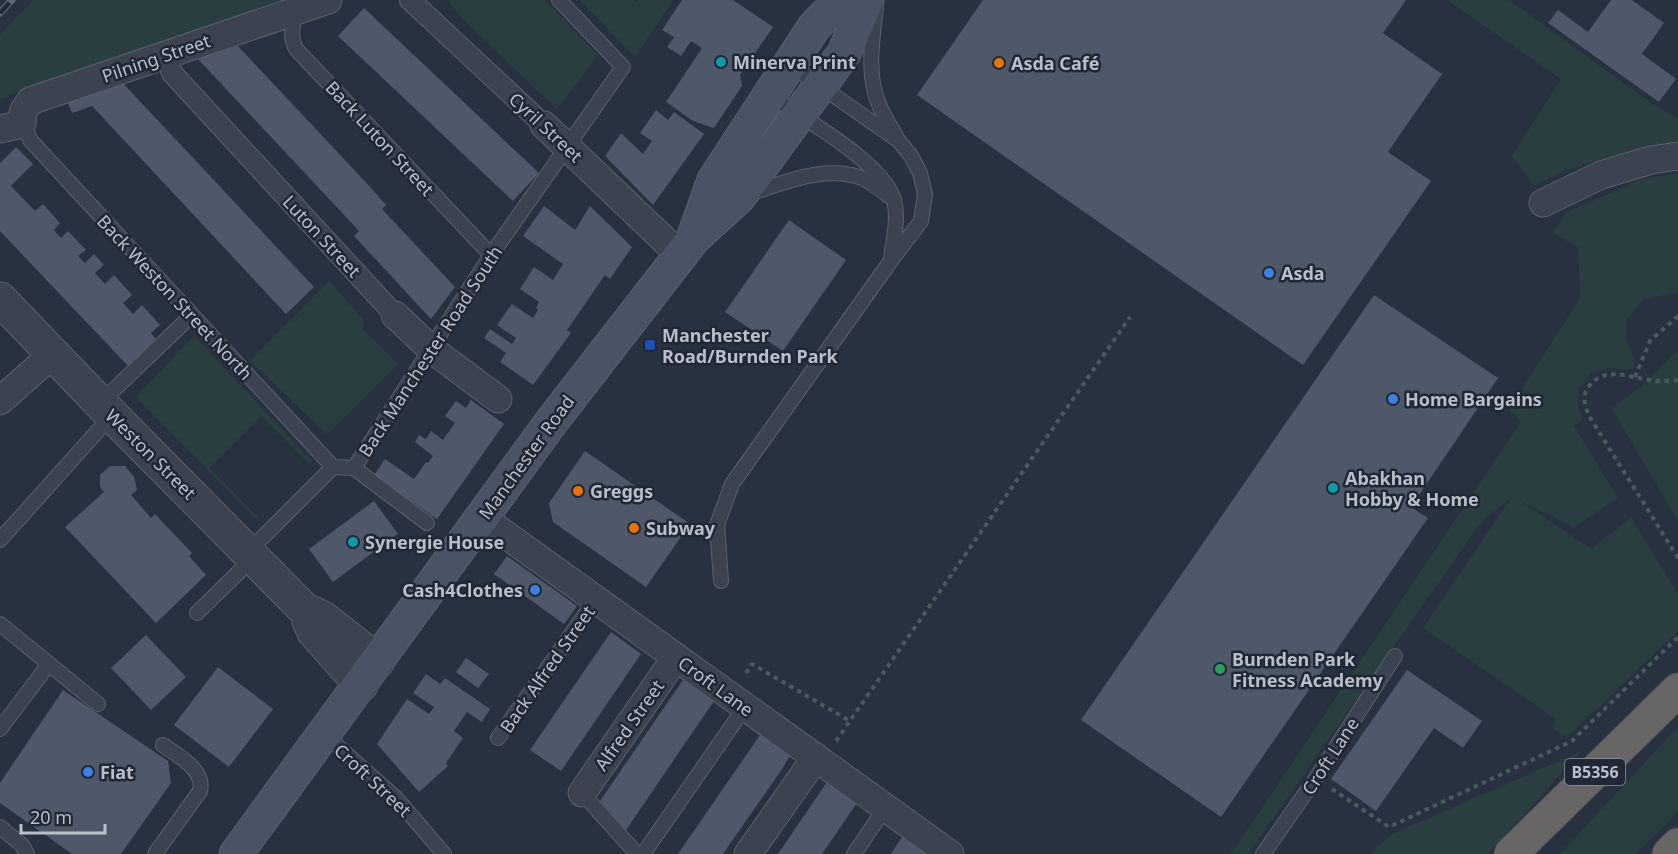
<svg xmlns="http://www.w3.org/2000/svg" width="1678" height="854" viewBox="0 0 1678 854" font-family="'Noto Sans',sans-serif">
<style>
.green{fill:#2a3e41}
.building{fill:#4e5869}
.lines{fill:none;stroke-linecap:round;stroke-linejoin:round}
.service-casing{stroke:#59616d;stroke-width:16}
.pedestrian-casing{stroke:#59616d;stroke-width:22}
.minor-casing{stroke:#59616d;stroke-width:29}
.tertiary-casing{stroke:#59616d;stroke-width:35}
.secondary-casing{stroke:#59616d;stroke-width:35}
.trunk-casing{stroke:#464e5a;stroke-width:35}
.path{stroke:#485a5e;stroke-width:4;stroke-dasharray:4.5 4.5;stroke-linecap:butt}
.service{stroke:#3c4350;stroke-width:14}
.pedestrian{stroke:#3c4350;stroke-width:20}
.minor{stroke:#3c4350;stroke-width:27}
.tertiary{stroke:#3c4350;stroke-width:33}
.secondary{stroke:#4a5363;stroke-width:33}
.trunk{stroke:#686664;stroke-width:33}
.rail-casing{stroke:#5e6777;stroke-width:7}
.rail{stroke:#202835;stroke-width:4.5;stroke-dasharray:14;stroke-linecap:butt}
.culture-dot{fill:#0f9aa8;stroke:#202835;stroke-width:2}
.food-dot{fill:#e8710a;stroke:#202835;stroke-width:2}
.shop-dot{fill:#3f7fe0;stroke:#202835;stroke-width:2}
.transit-dot{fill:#1a4fb4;stroke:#202835;stroke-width:2}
.leisure-dot{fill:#2e9e5b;stroke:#202835;stroke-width:2}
.labels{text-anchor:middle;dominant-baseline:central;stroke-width:5;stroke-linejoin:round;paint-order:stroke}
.shield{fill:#202835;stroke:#8a929d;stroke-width:1.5}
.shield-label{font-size:16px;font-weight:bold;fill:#b8bfca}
.street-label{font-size:18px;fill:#b8bfca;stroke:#202835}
.poi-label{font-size:18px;font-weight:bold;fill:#b8bfca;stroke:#202835;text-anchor:start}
</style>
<rect width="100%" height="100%" fill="#283140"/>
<g class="green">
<polygon points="33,0 286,0 0,99 0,34"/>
<polygon points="448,0 545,0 598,55 557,109 465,21 453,8"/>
<polygon points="580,0 634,0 637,2 639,0 673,0 635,57"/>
<path d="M 1447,0 L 1509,0 L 1653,104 L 1678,119 L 1678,146 C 1640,151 1600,157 1564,172 C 1554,176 1544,181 1534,186 L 1512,156 L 1561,79 Z"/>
<polygon points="1678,173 1678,292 1642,300 1626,321 1626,339 1634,357 1634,370 1608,368 1591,373 1579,389 1578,407 1582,420 1574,426 1618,498 1574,527 1519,500 1591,549 1631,518 1678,594 1678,631 1566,738 1553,728 1556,719 1423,628 1511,498 1482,521 1248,854 1231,854 1521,422 1509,409 1580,298 1578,247 1552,233 1567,212 1642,179"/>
<polygon points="329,281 364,320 363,330 398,364 327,434 250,361"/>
<polygon points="194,336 312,461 310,464 261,416 209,468 258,517 256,519 136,397"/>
<polygon points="1678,350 1678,521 1612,409 1649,380"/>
<polygon points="1678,727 1678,811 1635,854 1560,854"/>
<polygon points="1582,751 1488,854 1370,854 1390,835"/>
</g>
<g class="building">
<polygon points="682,0 733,0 773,27 740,75 742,86 714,128 693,121 666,102 702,48 691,41 681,56 667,47 674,37 662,30"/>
<polygon points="983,0 1406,0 1383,33 1442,74 1388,152 1431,181 1303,365 917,95"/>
<polygon points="1611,0 1632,0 1664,23 1642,54 1676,79 1659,102 1548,23 1558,10 1588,32"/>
<polygon points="364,8 539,173 513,201 338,36"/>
<polygon points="238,46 373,190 386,205 382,209 455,287 431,319 354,236 359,231 197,58"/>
<polygon points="120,80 314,287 286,314 92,106 72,113 66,98"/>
<polygon points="656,110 668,120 674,112 704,134 653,205 605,156 621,133 643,154 652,141 640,133"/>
<polygon points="16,147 33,164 11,186 35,211 43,204 60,223 54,230 57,234 61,238 68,231 86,250 78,256 85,263 94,254 104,265 95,273 105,284 114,275 132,295 123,303 133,314 142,305 160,325 151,333 156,339 128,366 0,231 0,163"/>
<polygon points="544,206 575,230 590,206 632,247 610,279 605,275 567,330 571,333 533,385 500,362 506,353 484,338 490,329 512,344 516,338 497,325 512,304 533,318 538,310 536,308 539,302 520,289 534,267 553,280 563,264 523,236"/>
<polygon points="789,220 846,260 783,351 725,312"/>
<polygon points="1374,295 1498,378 1411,507 1428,518 1221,817 1081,720"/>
<polygon points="471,400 504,424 437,519 374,475 385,459 414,479 426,462 428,463 433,456 415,442 419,435 426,439 431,431 443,440 455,423 445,416 450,409 456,401 466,408"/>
<polygon points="585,451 690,524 646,587 553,522 549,503"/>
<polygon points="110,466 125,466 134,477 137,490 131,495 151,518 155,514 192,553 189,556 206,575 156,623 65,527 104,492 100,487 100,475"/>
<polygon points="374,501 398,534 333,582 309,549"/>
<polygon points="507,556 577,606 564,624 494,574"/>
<polygon points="611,632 641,654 561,771 530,750"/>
<polygon points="146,635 186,677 151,710 111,668"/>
<polygon points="466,658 489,674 478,688 456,672"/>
<polygon points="218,667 273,709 229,767 174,725"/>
<polygon points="1407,670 1482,721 1463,748 1434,728 1376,811 1331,779"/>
<polygon points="426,674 440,684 445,678 490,709 482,722 467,712 454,731 463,738 446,763 448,766 419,792 377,744 407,699 429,714 434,707 413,693"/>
<polygon points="683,680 714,701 626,830 600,801"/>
<polygon points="63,690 168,761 171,783 121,854 72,854 0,803 0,783"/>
<polygon points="760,735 790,756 780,772 723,854 678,854"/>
<polygon points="827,782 857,803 822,854 778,854"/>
<polygon points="902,837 928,854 891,854"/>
</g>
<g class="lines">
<g class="service-casing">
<g id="service">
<path d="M 876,8 C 872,41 866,76 880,107 C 884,117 891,127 896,136"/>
<path d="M 296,11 C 293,24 289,36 296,49 L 491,255"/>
<path d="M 769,95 C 802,118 883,162 894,200 C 899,220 893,240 891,259"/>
<polyline points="22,124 31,141 333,467"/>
<path d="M 749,194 C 785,182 824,165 862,178 C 871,182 881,190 889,196"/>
<polyline points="100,403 192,315"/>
<polyline points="354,468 427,523"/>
<polyline points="0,540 112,415"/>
<polyline points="248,552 333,467 354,468 491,255 623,67 559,0"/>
<polyline points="721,581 717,525 732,484 890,262 921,221 925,194 920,173 911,156 899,141 789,64"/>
<polyline points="197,613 254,557"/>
<polyline points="0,624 98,704"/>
<polyline points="0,729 49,664"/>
<polyline points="324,734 396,798 444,854"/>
<polyline points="498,738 596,599"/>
<polyline points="582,793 637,854"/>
<polyline points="0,827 22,845 27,854"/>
<path d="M 155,854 L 200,791 C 205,769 178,756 163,745"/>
<polyline points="643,854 745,707"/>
<polyline points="854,854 885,808"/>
<polyline points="1263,854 1316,778 1395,656"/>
</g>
</g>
<g class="pedestrian-casing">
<g id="pedestrian">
<polyline points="410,0 544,125"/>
<polyline points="165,55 172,73 395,315"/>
</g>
</g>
<g class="minor-casing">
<g id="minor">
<polyline points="544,125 680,255"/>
<polyline points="0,129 22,124 23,112 30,101 328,0"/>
<polyline points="1543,203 1601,175 1651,160 1678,156"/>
<polyline points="395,315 431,349 498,399"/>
<polyline points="0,401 53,354"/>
<polyline points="481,517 950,854"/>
<polyline points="582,793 676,657"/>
<polyline points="748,854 816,757"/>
</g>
</g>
<g class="tertiary-casing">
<g id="tertiary">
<polyline points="0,299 100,403 304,609 323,618 378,661"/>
<polyline points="309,621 314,632 361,685"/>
</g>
</g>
<g class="secondary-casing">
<g id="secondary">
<polyline points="694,236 714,180 814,27 840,0"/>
<polyline points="236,854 552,421 694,238 739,197 844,53 867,0"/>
</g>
</g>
<g class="trunk-casing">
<g id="trunk">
<polyline points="1511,854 1678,690"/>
<polyline points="1669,854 1678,845"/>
</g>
</g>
<g class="path">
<polyline points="1635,377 1650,341 1678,316"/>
<path d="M 1678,380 C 1669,381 1659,382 1650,380 C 1629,377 1605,366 1589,386 C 1581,397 1585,405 1589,416 L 1678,558"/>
<polyline points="746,673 752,664 850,721"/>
<polyline points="836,741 1130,317"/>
<polyline points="1332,789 1389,827 1572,741 1678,637"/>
</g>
<use href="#service" class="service"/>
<use href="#pedestrian" class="pedestrian"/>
<use href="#minor" class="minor"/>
<use href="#tertiary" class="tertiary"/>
<use href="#secondary" class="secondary"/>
<use href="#trunk" class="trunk"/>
<g class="rail-casing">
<polyline id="rail" points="0,13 12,0"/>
</g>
<use href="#rail" class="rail"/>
</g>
<g class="culture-dot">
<circle cx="721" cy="62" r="6"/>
<circle cx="1333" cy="488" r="6"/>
<circle cx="353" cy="542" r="6"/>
</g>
<g class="food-dot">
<circle cx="999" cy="63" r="6"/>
<circle cx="578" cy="491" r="6"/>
<circle cx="634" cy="528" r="6"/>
</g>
<g class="shop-dot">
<circle cx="1269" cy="273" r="6"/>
<circle cx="1393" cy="399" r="6"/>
<circle cx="535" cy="590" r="6"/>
<circle cx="88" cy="772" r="6"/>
</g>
<rect class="transit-dot" x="644" y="339" width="12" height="12" rx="3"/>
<circle class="leisure-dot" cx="1220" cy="669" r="6"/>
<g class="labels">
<rect class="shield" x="1565" y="759" width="60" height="26" rx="4.5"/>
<g class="shield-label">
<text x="1595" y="772">B5356</text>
</g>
<g class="street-label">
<text transform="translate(156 58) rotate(-19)">Pilning Street</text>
<text transform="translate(546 127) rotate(43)">Cyril Street</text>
<text transform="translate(380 138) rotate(47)">Back Luton Street</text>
<text transform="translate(322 236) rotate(47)">Luton Street</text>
<text transform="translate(175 297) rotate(47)">Back Weston Street North</text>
<text transform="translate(430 351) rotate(-57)">Back Manchester Road South</text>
<text transform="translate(151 454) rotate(45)">Weston Street</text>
<text transform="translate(526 457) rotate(-54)">Manchester Road</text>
<text transform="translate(547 669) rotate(-55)">Back Alfred Street</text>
<text transform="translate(716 686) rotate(36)">Croft Lane</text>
<text transform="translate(629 725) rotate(-55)">Alfred Street</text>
<text transform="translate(1330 756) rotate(-57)">Croft Lane</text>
<text transform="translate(373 780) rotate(43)">Croft Street</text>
</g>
<g class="poi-label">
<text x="733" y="62">Minerva Print</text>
<text x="1011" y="63">Asda Café</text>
<text x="1281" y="273">Asda</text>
<text x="662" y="335">Manchester<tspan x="662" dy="21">Road/Burnden Park</tspan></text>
<text x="1405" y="399">Home Bargains</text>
<text x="1345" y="478">Abakhan<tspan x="1345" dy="21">Hobby &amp; Home</tspan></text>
<text x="590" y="491">Greggs</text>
<text x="646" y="528">Subway</text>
<text x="365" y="542">Synergie House</text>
<text x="523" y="590" text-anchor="end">Cash4Clothes</text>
<text x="1232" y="659">Burnden Park<tspan x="1232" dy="21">Fitness Academy</tspan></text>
<text x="100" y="772">Fiat</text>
</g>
</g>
<path d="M21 824v9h84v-9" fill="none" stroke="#b8bfca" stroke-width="3"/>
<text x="30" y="824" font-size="18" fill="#b8bfca" stroke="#202835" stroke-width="4.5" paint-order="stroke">20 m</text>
</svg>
